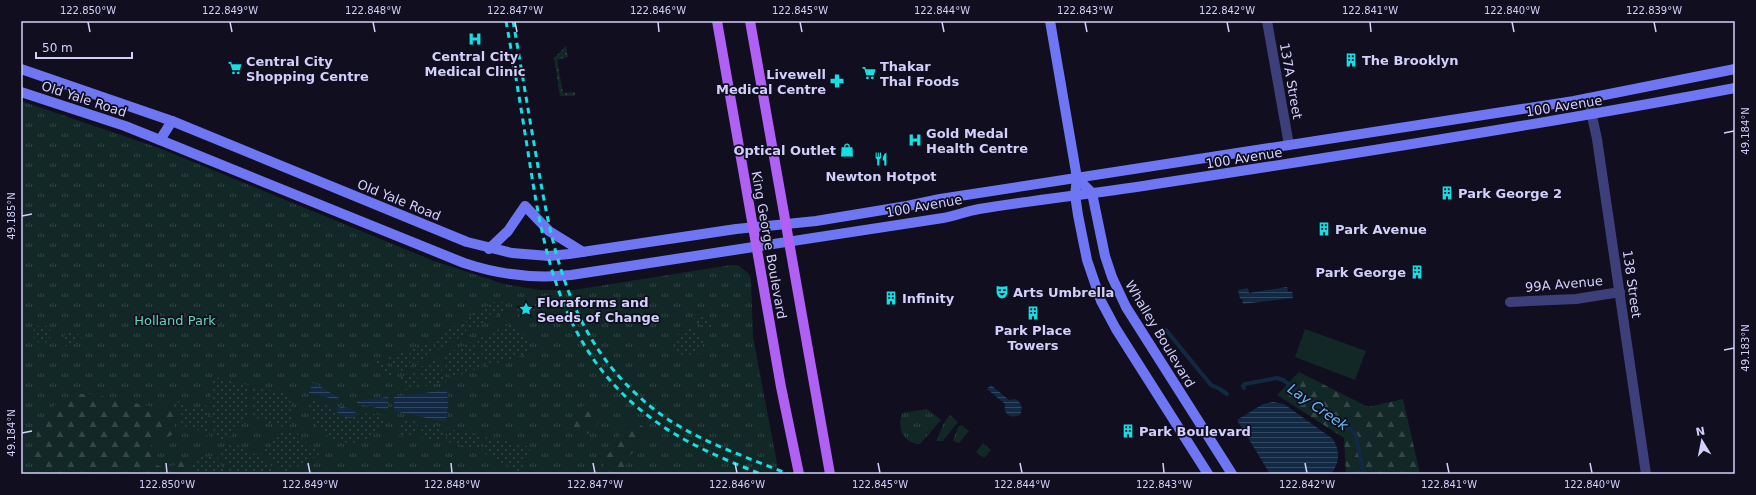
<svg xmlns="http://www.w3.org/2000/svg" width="1756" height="495" viewBox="0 0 1756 495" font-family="'DejaVu Sans',sans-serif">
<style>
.grass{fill:url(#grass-tufts)}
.forest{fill:url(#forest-firs)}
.garden{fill:url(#garden-dots)}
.pitch{fill:#122826}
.water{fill:url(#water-rules)}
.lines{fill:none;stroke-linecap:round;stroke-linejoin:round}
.stream{stroke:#122944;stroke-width:4}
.street{stroke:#3d3f7a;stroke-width:10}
.secondary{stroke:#6f76f3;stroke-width:10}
.primary{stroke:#b060f2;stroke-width:10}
.rail{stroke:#13e0e5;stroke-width:3;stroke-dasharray:6 5;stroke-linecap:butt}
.ticks{fill:none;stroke:#d2d0fb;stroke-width:1.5}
.labels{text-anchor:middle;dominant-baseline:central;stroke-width:3.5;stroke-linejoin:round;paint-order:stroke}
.poi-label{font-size:13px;font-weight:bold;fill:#d2d0fb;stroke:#100e1f;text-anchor:start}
.street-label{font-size:13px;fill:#d2d0fb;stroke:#100e1f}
.park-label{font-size:13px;fill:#62d5af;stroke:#100e1f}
.water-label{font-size:14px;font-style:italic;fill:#67bcf3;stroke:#100e1f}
.neatline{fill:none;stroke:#d2d0fb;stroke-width:1.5}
.ticks-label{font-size:10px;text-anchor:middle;fill:#d2d0fb}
</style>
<defs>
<pattern id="grass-tufts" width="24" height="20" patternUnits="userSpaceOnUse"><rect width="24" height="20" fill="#122826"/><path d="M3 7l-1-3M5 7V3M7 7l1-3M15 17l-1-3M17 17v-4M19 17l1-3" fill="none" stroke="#344646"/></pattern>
<pattern id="forest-firs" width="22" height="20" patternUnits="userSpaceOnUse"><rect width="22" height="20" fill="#122826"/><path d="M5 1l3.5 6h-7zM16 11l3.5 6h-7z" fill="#344646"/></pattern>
<pattern id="garden-dots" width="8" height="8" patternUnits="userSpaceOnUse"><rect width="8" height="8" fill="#122826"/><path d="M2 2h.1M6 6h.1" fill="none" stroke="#344646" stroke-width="1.8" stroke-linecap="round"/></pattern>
<pattern id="water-rules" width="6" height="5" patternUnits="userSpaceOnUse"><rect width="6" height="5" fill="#122944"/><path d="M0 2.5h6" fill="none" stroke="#344760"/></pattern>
</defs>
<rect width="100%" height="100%" fill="#100e1f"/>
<g class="grass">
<polygon points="21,101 159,148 434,261 504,284 540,290 573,290 731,265 738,265 749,274 751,279 753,337 779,474 21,474"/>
<path d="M 927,409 L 941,420 L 920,444 C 903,443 897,429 902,413 Z"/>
<polygon points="950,415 958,422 943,441 936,441 944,423"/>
<polygon points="961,425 969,431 959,443 953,441 958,427"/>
<polygon points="983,443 991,450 984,458 976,452"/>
</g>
<g class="forest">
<polygon points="1299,372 1368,407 1403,399 1420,474 1346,474 1344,438 1277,395"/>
<path d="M 79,394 L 90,394 L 159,408 L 165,405 L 174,397 L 173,415 L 176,433 L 153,444 L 151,446 C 149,471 167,471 183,460 L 189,474 L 35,474 C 32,436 38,405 79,394 Z"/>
<path d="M 584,405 C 622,404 583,456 571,424 L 572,418 Z"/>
<path d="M 628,423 C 659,422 642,449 627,457 L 626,469 L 623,473 L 610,474 L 603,467 L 603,459 L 612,450 L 614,441 L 620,435 L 622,428 Z"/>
</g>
<g class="garden">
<polygon points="566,46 568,57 557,60 563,93 575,92 575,95 573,96 560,96 554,58"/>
<circle cx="526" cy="308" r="9"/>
<polygon points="494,302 506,302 504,311 471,331 465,319"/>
<polygon points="699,314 713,323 709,331 693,320"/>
<polygon points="461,322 468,333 438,350 432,340"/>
<path d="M 512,323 C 523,329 527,341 531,353 L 487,366 L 477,340 Z"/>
<circle cx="42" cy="334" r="9"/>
<circle cx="689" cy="343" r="14"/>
<polygon points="68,330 80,335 82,339 64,347 63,346 65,332"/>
<polygon points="429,341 435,352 416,363 407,350"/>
<polygon points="473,341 483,367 450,378 442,356"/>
<polygon points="403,352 412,365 398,373 387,357"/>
<polygon points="438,358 446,382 425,386 418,368"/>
<polygon points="382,359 395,375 388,379 372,362"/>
<polygon points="415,370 421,387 405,390 400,378"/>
<path d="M 213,377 L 248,385 L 249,418 C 236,424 234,445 216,439 C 210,419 209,397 213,377 Z"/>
<path d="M 253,387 L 290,395 L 292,421 L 291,424 C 277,433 267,417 253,418 Z"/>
<path d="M 178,398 C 186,407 193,413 206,405 L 210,438 C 201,432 190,421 180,430 Z"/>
<path d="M 308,399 L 329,405 L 341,415 L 345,417 L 367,413 L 386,416 C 368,461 309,446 308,399 Z"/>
<polygon points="404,419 419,422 414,437 396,436"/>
<polygon points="424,423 445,428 440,441 419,437"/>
<polygon points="449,429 483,436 478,450 445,441"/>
<polygon points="287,432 297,433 308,445 318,452 319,455 284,474 264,451 272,444 278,434"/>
<polygon points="486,437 531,447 521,473 482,452"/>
<polygon points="227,443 236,444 252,454 261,453 278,474 231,474 220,452"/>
<path d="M 216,454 L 225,474 L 194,474 L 190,464 C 203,452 207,460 216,454 Z"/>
</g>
<polygon class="pitch" points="1305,329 1366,351 1355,380 1295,357"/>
<g class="water">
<polygon points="1287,287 1288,292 1292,291 1293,298 1243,304 1242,299 1240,299 1238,290 1248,288 1249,293"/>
<polygon points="313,382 339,398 338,400 309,393"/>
<path d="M 991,385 L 1009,400 L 1016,399 C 1022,404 1023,408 1020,415 C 1011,419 1003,415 1005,404 L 987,389 Z"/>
<polygon points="447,390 448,407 446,422 394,411 394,397"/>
<polygon points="388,397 388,410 357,404 357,401"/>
<path d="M 1273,402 L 1284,404 L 1333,439 C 1340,451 1340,463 1331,474 L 1270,474 L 1237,420 L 1263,404 Z"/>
<path d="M 342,407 L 352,409 L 358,415 C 350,420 340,418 335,409 Z"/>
</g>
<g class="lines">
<g class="stream">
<polyline points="1166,330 1211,385 1220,389 1227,394"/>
<polyline points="1244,388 1243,386 1245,384 1277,378 1283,380 1350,428 1356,436 1364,474"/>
</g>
<g class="street">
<polyline points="1267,21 1289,145"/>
<polyline points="1588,98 1597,139 1646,474"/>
<polyline points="1510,302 1576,299 1620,292"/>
</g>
<g class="secondary">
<polyline points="1050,21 1077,178 1075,195 1078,215 1087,260 1101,301 1116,329 1208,474"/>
<polyline points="21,69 172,121 467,242 512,253 549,256 569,254 736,229 816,221 907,206 940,199 1574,101 1735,69"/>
<path d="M 21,92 L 125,126 L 160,140 L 464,263 C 500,275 534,279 571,275 L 943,218 C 955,216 967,211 979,209 C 1040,199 1101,193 1162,183 C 1354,154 1545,124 1735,88"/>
<polyline points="160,140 172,121"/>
<polyline points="1077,178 1092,193 1105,256 1112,277 1126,307 1232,474"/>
<polyline points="489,249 508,231 525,206 549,231 583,252"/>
</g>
<g class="primary">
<polyline points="717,21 781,387 799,474"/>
<polyline points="750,21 830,474"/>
</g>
<g class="rail">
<path d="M 506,21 C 514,65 521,108 528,152 C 544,256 561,351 651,418 C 684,443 723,459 761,474"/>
<path d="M 513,21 C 521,66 528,110 536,155 C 553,255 570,344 655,410 C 694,440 742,455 788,474"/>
</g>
</g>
<path class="ticks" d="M 88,22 L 90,32M 230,22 L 232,32M 373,22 L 375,32M 515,22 L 517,32M 658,22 L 659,32M 800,22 L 802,32M 942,22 L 944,32M 1085,22 L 1087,32M 1227,22 L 1229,32M 1370,22 L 1371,32M 1512,22 L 1514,32M 1654,22 L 1656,32M 1724,133 L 1734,131M 22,216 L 32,214M 1724,350 L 1734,348M 22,433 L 32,431M 166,463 L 167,473M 308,463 L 310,473M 451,463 L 452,473M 593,463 L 595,473M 735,463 L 737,473M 878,463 L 880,473M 1020,463 L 1022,473M 1163,463 L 1164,473M 1305,463 L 1307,473M 1447,463 L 1449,473M 1590,463 L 1592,473"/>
<defs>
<g id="hospital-bare" transform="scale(1.08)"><path d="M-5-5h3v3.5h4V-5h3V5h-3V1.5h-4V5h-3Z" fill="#13e0e5" stroke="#100e1f" stroke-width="2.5" paint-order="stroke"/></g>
<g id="building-bare" transform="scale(1.08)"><path d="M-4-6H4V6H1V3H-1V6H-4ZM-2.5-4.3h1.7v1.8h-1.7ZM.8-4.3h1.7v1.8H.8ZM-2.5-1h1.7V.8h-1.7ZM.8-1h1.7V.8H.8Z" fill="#13e0e5" stroke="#100e1f" stroke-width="2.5" paint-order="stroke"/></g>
<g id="supermarket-bare" transform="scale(1.08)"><path d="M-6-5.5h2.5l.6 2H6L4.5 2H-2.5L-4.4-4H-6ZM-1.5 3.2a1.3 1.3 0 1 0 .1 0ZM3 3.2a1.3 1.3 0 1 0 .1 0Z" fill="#13e0e5" stroke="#100e1f" stroke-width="2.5" paint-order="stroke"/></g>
<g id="pharmacy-bare" transform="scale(1.08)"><path d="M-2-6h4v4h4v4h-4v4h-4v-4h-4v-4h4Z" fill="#13e0e5" stroke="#100e1f" stroke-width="2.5" paint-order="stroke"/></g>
<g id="shop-bare" transform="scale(1.08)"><path d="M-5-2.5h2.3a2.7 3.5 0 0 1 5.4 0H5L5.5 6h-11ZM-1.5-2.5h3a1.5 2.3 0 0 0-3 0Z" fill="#13e0e5" stroke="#100e1f" stroke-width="2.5" paint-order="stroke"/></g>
<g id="restaurant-bare" transform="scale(1.08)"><path d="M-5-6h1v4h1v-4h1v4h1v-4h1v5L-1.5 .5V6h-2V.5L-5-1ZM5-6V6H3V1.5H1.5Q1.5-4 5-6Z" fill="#13e0e5" stroke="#100e1f" stroke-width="2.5" paint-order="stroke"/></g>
<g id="theatre-bare" transform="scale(1.08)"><path d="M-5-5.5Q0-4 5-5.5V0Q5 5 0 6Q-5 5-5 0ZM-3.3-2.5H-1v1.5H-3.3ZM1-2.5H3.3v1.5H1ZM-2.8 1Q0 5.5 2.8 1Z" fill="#13e0e5" stroke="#100e1f" stroke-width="2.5" paint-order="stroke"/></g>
<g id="sight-bare" transform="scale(1.08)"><path d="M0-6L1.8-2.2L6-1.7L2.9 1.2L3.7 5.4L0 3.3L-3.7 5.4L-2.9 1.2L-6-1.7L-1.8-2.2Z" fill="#13e0e5" stroke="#100e1f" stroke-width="2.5" paint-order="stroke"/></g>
</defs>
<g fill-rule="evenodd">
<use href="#hospital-bare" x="475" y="39"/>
<use href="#building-bare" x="1351" y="60"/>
<use href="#supermarket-bare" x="235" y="68"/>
<use href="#supermarket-bare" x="869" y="73"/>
<use href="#pharmacy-bare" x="837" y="81"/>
<use href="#hospital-bare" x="915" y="140"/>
<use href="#shop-bare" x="847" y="150"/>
<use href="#restaurant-bare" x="881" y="159"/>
<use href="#building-bare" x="1447" y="193"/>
<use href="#building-bare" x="1324" y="229"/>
<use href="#building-bare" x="1417" y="272"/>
<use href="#theatre-bare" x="1002" y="292"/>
<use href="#building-bare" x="891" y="298"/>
<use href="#sight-bare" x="526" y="309"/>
<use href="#building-bare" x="1033" y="313"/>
<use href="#building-bare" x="1128" y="431"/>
</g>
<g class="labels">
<g class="poi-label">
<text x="475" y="56" text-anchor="middle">Central City<tspan x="475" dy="15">Medical Clinic</tspan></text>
<text x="1362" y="60">The Brooklyn</text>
<text x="246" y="61">Central City<tspan x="246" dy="15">Shopping Centre</tspan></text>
<text x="880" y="66">Thakar<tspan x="880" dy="15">Thal Foods</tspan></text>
<text x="826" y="74" text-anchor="end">Livewell<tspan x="826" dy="15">Medical Centre</tspan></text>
<text x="926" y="133">Gold Medal<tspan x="926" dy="15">Health Centre</tspan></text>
<text x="836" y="150" text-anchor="end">Optical Outlet</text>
<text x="881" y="176" text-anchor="middle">Newton Hotpot</text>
<text x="1458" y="193">Park George 2</text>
<text x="1335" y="229">Park Avenue</text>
<text x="1406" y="272" text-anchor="end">Park George</text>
<text x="1013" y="292">Arts Umbrella</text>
<text x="902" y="298">Infinity</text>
<text x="537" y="302">Floraforms and<tspan x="537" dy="15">Seeds of Change</tspan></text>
<text x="1033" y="330" text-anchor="middle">Park Place<tspan x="1033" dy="15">Towers</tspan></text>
<text x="1139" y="431">Park Boulevard</text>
</g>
<g class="street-label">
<text transform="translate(1291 81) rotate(80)">137A Street</text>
<text transform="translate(84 99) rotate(18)">Old Yale Road</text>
<text transform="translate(1564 106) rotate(-9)">100 Avenue</text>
<text transform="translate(1244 158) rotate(-9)">100 Avenue</text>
<text transform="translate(399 200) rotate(22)">Old Yale Road</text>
<text transform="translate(924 206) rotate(-10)">100 Avenue</text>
<text transform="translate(769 245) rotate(80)">King George Boulevard</text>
<text transform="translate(1564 284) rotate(-5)">99A Avenue</text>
<text transform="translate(1632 284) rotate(82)">138 Street</text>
<text transform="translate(1160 334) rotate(59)">Whalley Boulevard</text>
</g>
<g class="park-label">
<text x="175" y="320">Holland Park</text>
</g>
<g class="water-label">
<text transform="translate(1318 407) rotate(35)">Lay Creek</text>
</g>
</g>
<rect width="1756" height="495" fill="none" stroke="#100e1f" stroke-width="44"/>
<g transform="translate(1702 441) rotate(350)" stroke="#100e1f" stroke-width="3" paint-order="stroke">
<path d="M0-3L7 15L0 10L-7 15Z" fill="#d2d0fb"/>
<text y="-6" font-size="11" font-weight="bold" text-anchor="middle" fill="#d2d0fb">N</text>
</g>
<path d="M36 52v6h96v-6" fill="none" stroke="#d2d0fb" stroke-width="2"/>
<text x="42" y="52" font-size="12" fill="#d2d0fb" stroke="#100e1f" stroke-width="3" paint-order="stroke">50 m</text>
<rect x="22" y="22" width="1712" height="451" class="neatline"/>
<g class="ticks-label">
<text x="88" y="14">122.850°W</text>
<text x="230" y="14">122.849°W</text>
<text x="373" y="14">122.848°W</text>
<text x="515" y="14">122.847°W</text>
<text x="658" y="14">122.846°W</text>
<text x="800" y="14">122.845°W</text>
<text x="942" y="14">122.844°W</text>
<text x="1085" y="14">122.843°W</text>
<text x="1227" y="14">122.842°W</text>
<text x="1370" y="14">122.841°W</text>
<text x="1512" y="14">122.840°W</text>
<text x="1654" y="14">122.839°W</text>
<text transform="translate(1745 131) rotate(-90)" y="4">49.184°N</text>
<text transform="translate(11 216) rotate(-90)" y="4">49.185°N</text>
<text transform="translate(1745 348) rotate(-90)" y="4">49.183°N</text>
<text transform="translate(11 433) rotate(-90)" y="4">49.184°N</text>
<text x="167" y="488">122.850°W</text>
<text x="310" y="488">122.849°W</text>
<text x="452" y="488">122.848°W</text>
<text x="595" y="488">122.847°W</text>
<text x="737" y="488">122.846°W</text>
<text x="880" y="488">122.845°W</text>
<text x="1022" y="488">122.844°W</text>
<text x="1164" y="488">122.843°W</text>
<text x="1307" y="488">122.842°W</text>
<text x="1449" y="488">122.841°W</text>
<text x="1592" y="488">122.840°W</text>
</g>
</svg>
